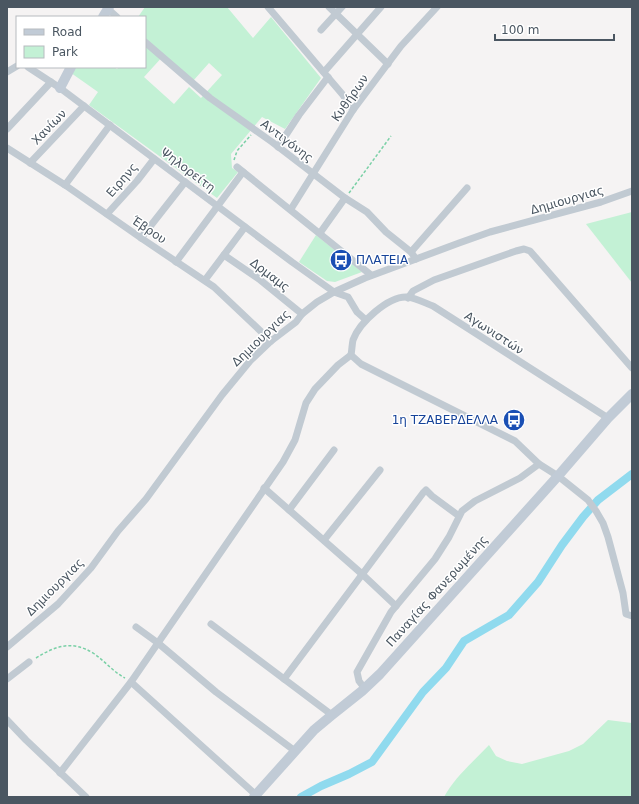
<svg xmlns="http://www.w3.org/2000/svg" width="639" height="804" viewBox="0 0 639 804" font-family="'DejaVu Sans',sans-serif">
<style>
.green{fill:#c3f1d5;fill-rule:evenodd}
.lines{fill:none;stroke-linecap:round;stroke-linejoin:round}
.canal{stroke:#90daee;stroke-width:8}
.path{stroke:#7ad0a6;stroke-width:1.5;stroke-dasharray:3 2;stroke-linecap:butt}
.street{stroke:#c1cad2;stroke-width:7}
.secondary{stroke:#c1cbd6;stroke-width:10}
.labels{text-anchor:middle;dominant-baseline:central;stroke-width:3;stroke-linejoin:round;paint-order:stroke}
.street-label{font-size:12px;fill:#4a5661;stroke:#fff}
.transit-label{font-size:12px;fill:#164399;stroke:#fff;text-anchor:start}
</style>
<rect width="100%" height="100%" fill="#f5f3f3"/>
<g class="green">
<path d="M 145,7 L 227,7 L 253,38 L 271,17 L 321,78 L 285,129 L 262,117 L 231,154 L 232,168 L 238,172 L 217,198 L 89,105 L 98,92 L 64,68 L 65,67 L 114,67 L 117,69 L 119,67 L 145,67 L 145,17 L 138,17 ZM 164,55 L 193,81 L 209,63 L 222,75 L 201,98 L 189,87 L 174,104 L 144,77 Z"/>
<polygon points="632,212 632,283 586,224"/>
<polygon points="316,235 362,272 335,282 327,281 299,262"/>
<path d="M 608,720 L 632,723 L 632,797 L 444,797 C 455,777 473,762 489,745 L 496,756 L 507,761 L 522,764 L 569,751 L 583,744 Z"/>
</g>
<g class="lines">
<polyline class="canal" points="301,797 321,786 349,774 372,762 423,692 446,668 464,641 509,615 538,582 562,545 583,517 598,500 632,474"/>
<g class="path">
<polyline points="234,160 237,151 251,135"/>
<polyline points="349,193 391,136"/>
<path d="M 36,658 C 55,646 72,640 93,653 C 105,661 112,671 125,678"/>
</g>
<g class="street">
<polyline points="268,7 343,95 353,110"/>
<polyline points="329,7 388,64"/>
<polyline points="108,9 117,17"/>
<polyline points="321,30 342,7"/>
<polyline points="145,42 210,98 272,142 345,198 367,212 386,232 411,252 416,259"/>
<polyline points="28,67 60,88 292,262 334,292 348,297 357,312 366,320"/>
<polyline points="7,72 17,66"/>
<polyline points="324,72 381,7"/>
<polyline points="7,129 51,82"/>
<polyline points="278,147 299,115 328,77"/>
<polyline points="7,148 65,185 141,238 214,287 271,341"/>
<polyline points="30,163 84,106"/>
<polyline points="237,167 371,275"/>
<polyline points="65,185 110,125"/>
<polyline points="291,209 353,110 401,46 437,7"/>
<polyline points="107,214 137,181 154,159"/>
<polyline points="320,233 345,198"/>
<polyline points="141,238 185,182"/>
<polyline points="411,252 467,188"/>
<polyline points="224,255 259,279 302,314"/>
<polyline points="176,262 243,172"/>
<polyline points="205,280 245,227"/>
<polyline points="408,298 413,291 434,280 516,251 524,249 530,251 632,368"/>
<path d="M 608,418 L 433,306 C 425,303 416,298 407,297 C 388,296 359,323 353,340 C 352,344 352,350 351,355 L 361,364 L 515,441 L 539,464 L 558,476 L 588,500 L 596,511 L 603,523 L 608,537 L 623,593 L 626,614 L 632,616"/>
<polyline points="264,488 362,574 396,606"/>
<polyline points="289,510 334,450"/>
<polyline points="324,540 380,470"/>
<polyline points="211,624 332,715"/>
<polyline points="136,627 158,643 216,692 295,751"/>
<polyline points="7,647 58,604 91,568 118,531 146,499 222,395 250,361 271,341 296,322 302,314 317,302 334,292 365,278 459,243 490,232 601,202 632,191"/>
<polyline points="7,679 29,662"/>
<polyline points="284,679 423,493 426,490 432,496 459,516"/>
<polyline points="131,682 256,795"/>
<polyline points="365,689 359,681 357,672 391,612 435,559 449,537 462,511 475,501 520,478 539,464"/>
<polyline points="7,720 26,740 86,797"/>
<polyline points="60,773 131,682 283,462 295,440 306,403 315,389 338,365 351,355"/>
</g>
<g class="secondary">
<polyline points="103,17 109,7"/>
<polyline points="60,88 71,67"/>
<polyline points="254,797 314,730 332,715 362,691 380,674 558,476 608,418 632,394"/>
</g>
</g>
<defs>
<g id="bus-disc" transform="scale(1.15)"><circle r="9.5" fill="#1a4fb4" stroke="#fff"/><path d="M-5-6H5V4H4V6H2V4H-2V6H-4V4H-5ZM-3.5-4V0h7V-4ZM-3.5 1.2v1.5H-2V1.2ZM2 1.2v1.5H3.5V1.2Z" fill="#fff"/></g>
</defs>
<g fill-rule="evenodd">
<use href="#bus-disc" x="341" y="260"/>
<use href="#bus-disc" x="514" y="420"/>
</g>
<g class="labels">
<g class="street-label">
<text transform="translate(350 98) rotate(-55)">Κυθήρων</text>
<text transform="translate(49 127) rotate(-46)">Χανίων</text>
<text transform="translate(287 141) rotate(37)">Αντιγόνης</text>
<text transform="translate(188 170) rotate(37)">Ψηλορείτη</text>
<text transform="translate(122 180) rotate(-49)">Ειρηνς</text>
<text transform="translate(567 200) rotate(-16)">Δημιουργιας</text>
<text transform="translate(149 230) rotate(34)">Έβρου</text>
<text transform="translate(270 275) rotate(37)">Δρμαμς</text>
<text transform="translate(494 333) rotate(33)">Αγωνιστών</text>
<text transform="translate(261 338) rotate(-44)">Δημιουργιας</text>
<text transform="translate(55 587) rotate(-45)">Δημιουργιας</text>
<text transform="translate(437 591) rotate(-48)">Παναγίας Φανερωμένης</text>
</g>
<g class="transit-label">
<text x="356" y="260">ΠΛΑΤΕΙΑ</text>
<text x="498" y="420" text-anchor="end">1η ΤΖΑΒΕΡΔΕΛΛΑ</text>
</g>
</g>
<rect width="639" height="804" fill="none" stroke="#4a5661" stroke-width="16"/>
<rect x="16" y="16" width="130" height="52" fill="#ffffff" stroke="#b7bbc0"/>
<rect x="24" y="29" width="20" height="6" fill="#c1cbd6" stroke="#b7bbc0"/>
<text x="52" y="36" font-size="12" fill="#4a5661">Road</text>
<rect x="24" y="46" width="20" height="12" fill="#c3f1d5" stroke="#b7bbc0"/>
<text x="52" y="56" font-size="12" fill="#4a5661">Park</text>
<path d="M495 34v6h119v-6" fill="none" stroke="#4a5661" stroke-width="2"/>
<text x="501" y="34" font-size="12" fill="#4a5661" stroke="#ffffff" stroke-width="3" paint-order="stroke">100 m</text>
</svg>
